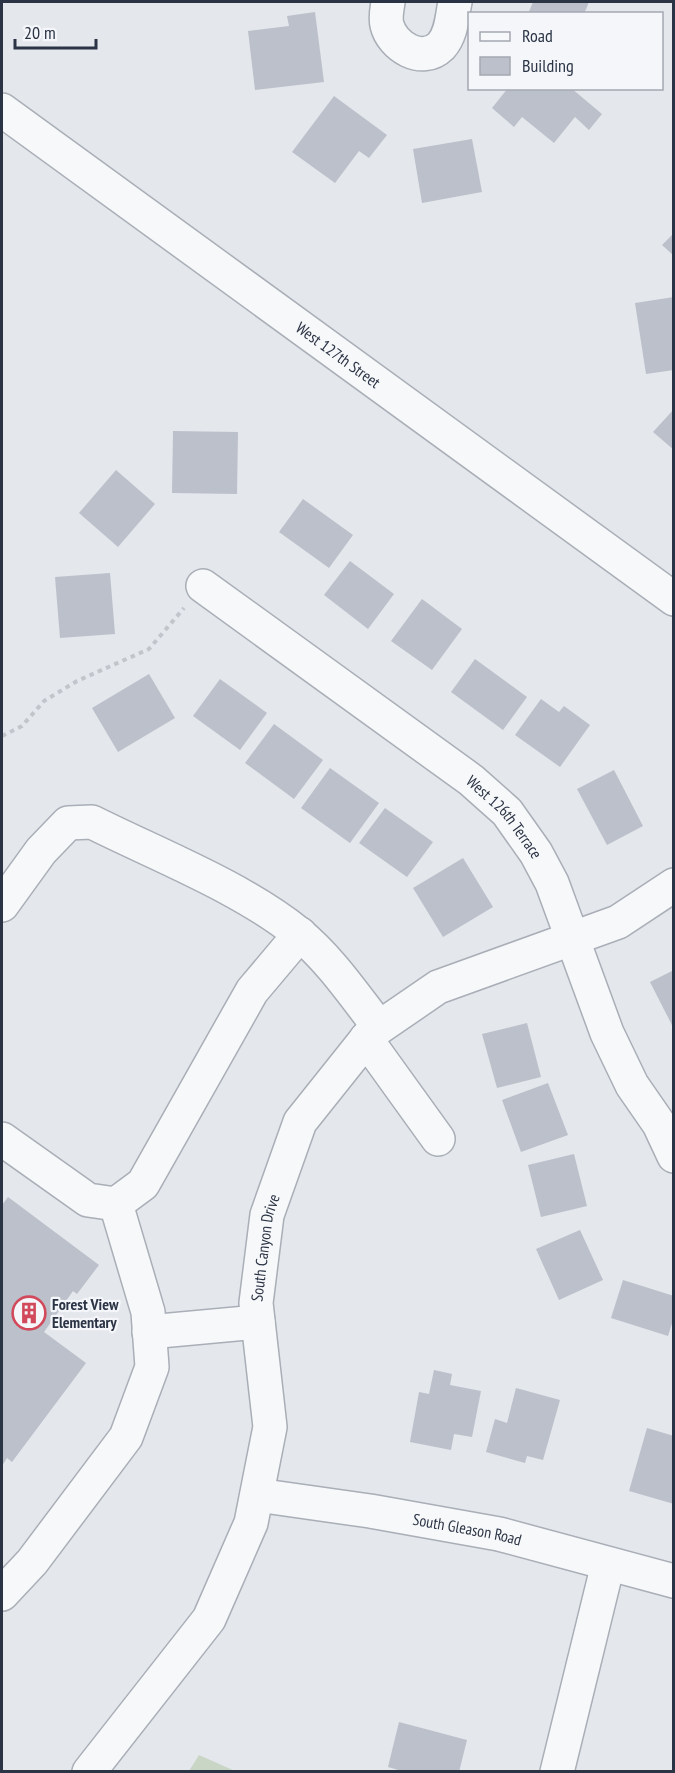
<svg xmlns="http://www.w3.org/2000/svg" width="675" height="1773" viewBox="0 0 675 1773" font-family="'PT Sans Narrow',sans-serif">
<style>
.green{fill:#c9d6c5}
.building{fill:#bbc0ca}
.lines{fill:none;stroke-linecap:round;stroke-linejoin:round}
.minor-casing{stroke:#a9aeb7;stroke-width:36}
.path{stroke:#c2c5cb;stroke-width:4;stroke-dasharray:4.5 4.5;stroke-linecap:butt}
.minor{stroke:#f7f8fa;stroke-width:33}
.labels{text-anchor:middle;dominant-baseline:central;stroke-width:4.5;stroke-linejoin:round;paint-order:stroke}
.street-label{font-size:16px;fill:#2b3445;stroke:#f4f6f9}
.poi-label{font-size:16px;font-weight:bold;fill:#2b3445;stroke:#f4f6f9;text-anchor:start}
</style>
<rect width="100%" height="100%" fill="#e4e7ec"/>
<polygon class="green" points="199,1755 235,1771 189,1771"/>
<g class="building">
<polygon points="533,2 589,2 584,14 528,14"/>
<polygon points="315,12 324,82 255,90 248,31 289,26 287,16"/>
<polygon points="508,88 571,88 602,114 589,130 575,117 554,143 522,117 514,127 492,108"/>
<polygon points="334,96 387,135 369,158 359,151 335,183 292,152"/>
<polygon points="472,139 482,192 422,203 413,149"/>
<polygon points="674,233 674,256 662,245"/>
<polygon points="674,297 674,370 646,374 635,303"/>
<polygon points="674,409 674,450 653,432"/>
<polygon points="173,431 238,432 237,494 172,493"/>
<polygon points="116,470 155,504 118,547 79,513"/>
<polygon points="303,499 353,535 329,568 279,532"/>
<polygon points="350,561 394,594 368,629 324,595"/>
<polygon points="110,573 115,634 60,638 55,577"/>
<polygon points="422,599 462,629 432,670 391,641"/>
<polygon points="475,659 527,697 503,730 451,692"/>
<polygon points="149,674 175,718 118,752 92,708"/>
<polygon points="220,679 267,713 240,750 193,716"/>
<polygon points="541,699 559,712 564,706 590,725 560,767 515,735"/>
<polygon points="274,724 323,760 294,799 245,763"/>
<polygon points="330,768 379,803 350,843 301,808"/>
<polygon points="614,770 643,826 607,845 577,789"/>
<polygon points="385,808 433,842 407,877 359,843"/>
<polygon points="463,858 493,907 443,937 413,888"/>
<polygon points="674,970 674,1029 650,982"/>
<polygon points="527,1023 541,1077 497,1088 482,1034"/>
<polygon points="548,1083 568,1135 521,1152 502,1100"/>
<polygon points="574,1154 587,1206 541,1217 528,1165"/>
<polygon points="8,1197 99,1265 77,1294 73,1291 44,1332 86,1363 12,1462 7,1458 2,1466 2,1205"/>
<polygon points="580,1230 603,1280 559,1300 536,1249"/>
<polygon points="623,1280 674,1296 674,1317 668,1336 611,1318"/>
<polygon points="434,1370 452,1374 450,1385 481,1391 472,1437 454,1434 451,1450 410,1442 419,1392 429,1394"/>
<polygon points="516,1388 560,1400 543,1460 527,1456 525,1463 486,1452 495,1419 507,1423"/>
<polygon points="647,1428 674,1436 674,1504 629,1491"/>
<polygon points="399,1722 467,1740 459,1772 405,1772 388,1767"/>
</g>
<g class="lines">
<g class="minor-casing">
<g id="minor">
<path d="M 388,2 C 387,9 385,18 387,25 C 392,46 422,65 441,46 C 452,34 452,16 455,2"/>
<path id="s1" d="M 2,110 L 674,599"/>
<path id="s2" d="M 203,586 L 471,780 L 507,812 L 536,853 L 552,883 L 607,1033 L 632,1085 L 659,1124 L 674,1156"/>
<path d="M 2,905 L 41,851 L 68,823 L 92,822 C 158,855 241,887 298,933 C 330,959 354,995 379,1027"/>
<polyline points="366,1039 438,1139"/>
<polyline points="2,1139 88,1200 116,1204 143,1184 252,991 300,934"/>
<polyline points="149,1332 258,1322"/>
<path id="s3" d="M 257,1495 L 370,1511 L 499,1534 L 674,1581"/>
<polyline points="2,1594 32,1562 126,1437 152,1367 148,1312 116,1204"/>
<path id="s4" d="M 89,1772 L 209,1619 L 251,1523 L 270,1427 L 256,1303 L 267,1215 L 300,1122 L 371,1033 L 438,987 L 618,922 L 674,885"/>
<polyline points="557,1772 608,1564"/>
</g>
</g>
<polyline class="path" points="2,736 22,726 44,701 77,681 149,649 184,608"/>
<use href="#minor" class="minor"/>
</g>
<defs>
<g id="building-ring" transform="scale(1.725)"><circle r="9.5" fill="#f4f6f9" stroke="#d1495b" stroke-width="1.5"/><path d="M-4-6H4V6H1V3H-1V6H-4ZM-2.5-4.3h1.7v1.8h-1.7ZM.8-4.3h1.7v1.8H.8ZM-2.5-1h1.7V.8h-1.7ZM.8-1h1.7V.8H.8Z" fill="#d1495b"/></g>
</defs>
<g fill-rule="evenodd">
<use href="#building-ring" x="29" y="1313"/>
</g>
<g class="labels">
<g class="street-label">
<text stroke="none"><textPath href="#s1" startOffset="416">West 127th Street</textPath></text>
<text stroke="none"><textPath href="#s2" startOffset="381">West 126th Terrace</textPath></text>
<text stroke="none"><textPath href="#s4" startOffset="578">South Canyon Drive</textPath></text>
<text stroke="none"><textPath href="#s3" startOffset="213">South Gleason Road</textPath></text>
</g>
<g class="poi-label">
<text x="52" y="1304">Forest View<tspan x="52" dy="18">Elementary</tspan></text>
</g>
</g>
<rect width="675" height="1773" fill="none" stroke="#2b3445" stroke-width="6"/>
<rect x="468" y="12" width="195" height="78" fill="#f4f6f9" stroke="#a4a8b1" stroke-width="1.5"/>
<rect x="480" y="32" width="30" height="9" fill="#f7f8fa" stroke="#a4a8b1" stroke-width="1.5"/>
<text x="522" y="42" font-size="18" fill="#2b3445">Road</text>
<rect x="480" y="57" width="30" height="18" fill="#bbc0ca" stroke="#a4a8b1" stroke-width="1.5"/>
<text x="522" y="72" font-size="18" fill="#2b3445">Building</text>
<path d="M15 39v9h81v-9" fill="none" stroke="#2b3445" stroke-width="3"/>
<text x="24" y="39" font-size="18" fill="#2b3445" stroke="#f4f6f9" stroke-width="4.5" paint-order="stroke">20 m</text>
</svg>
